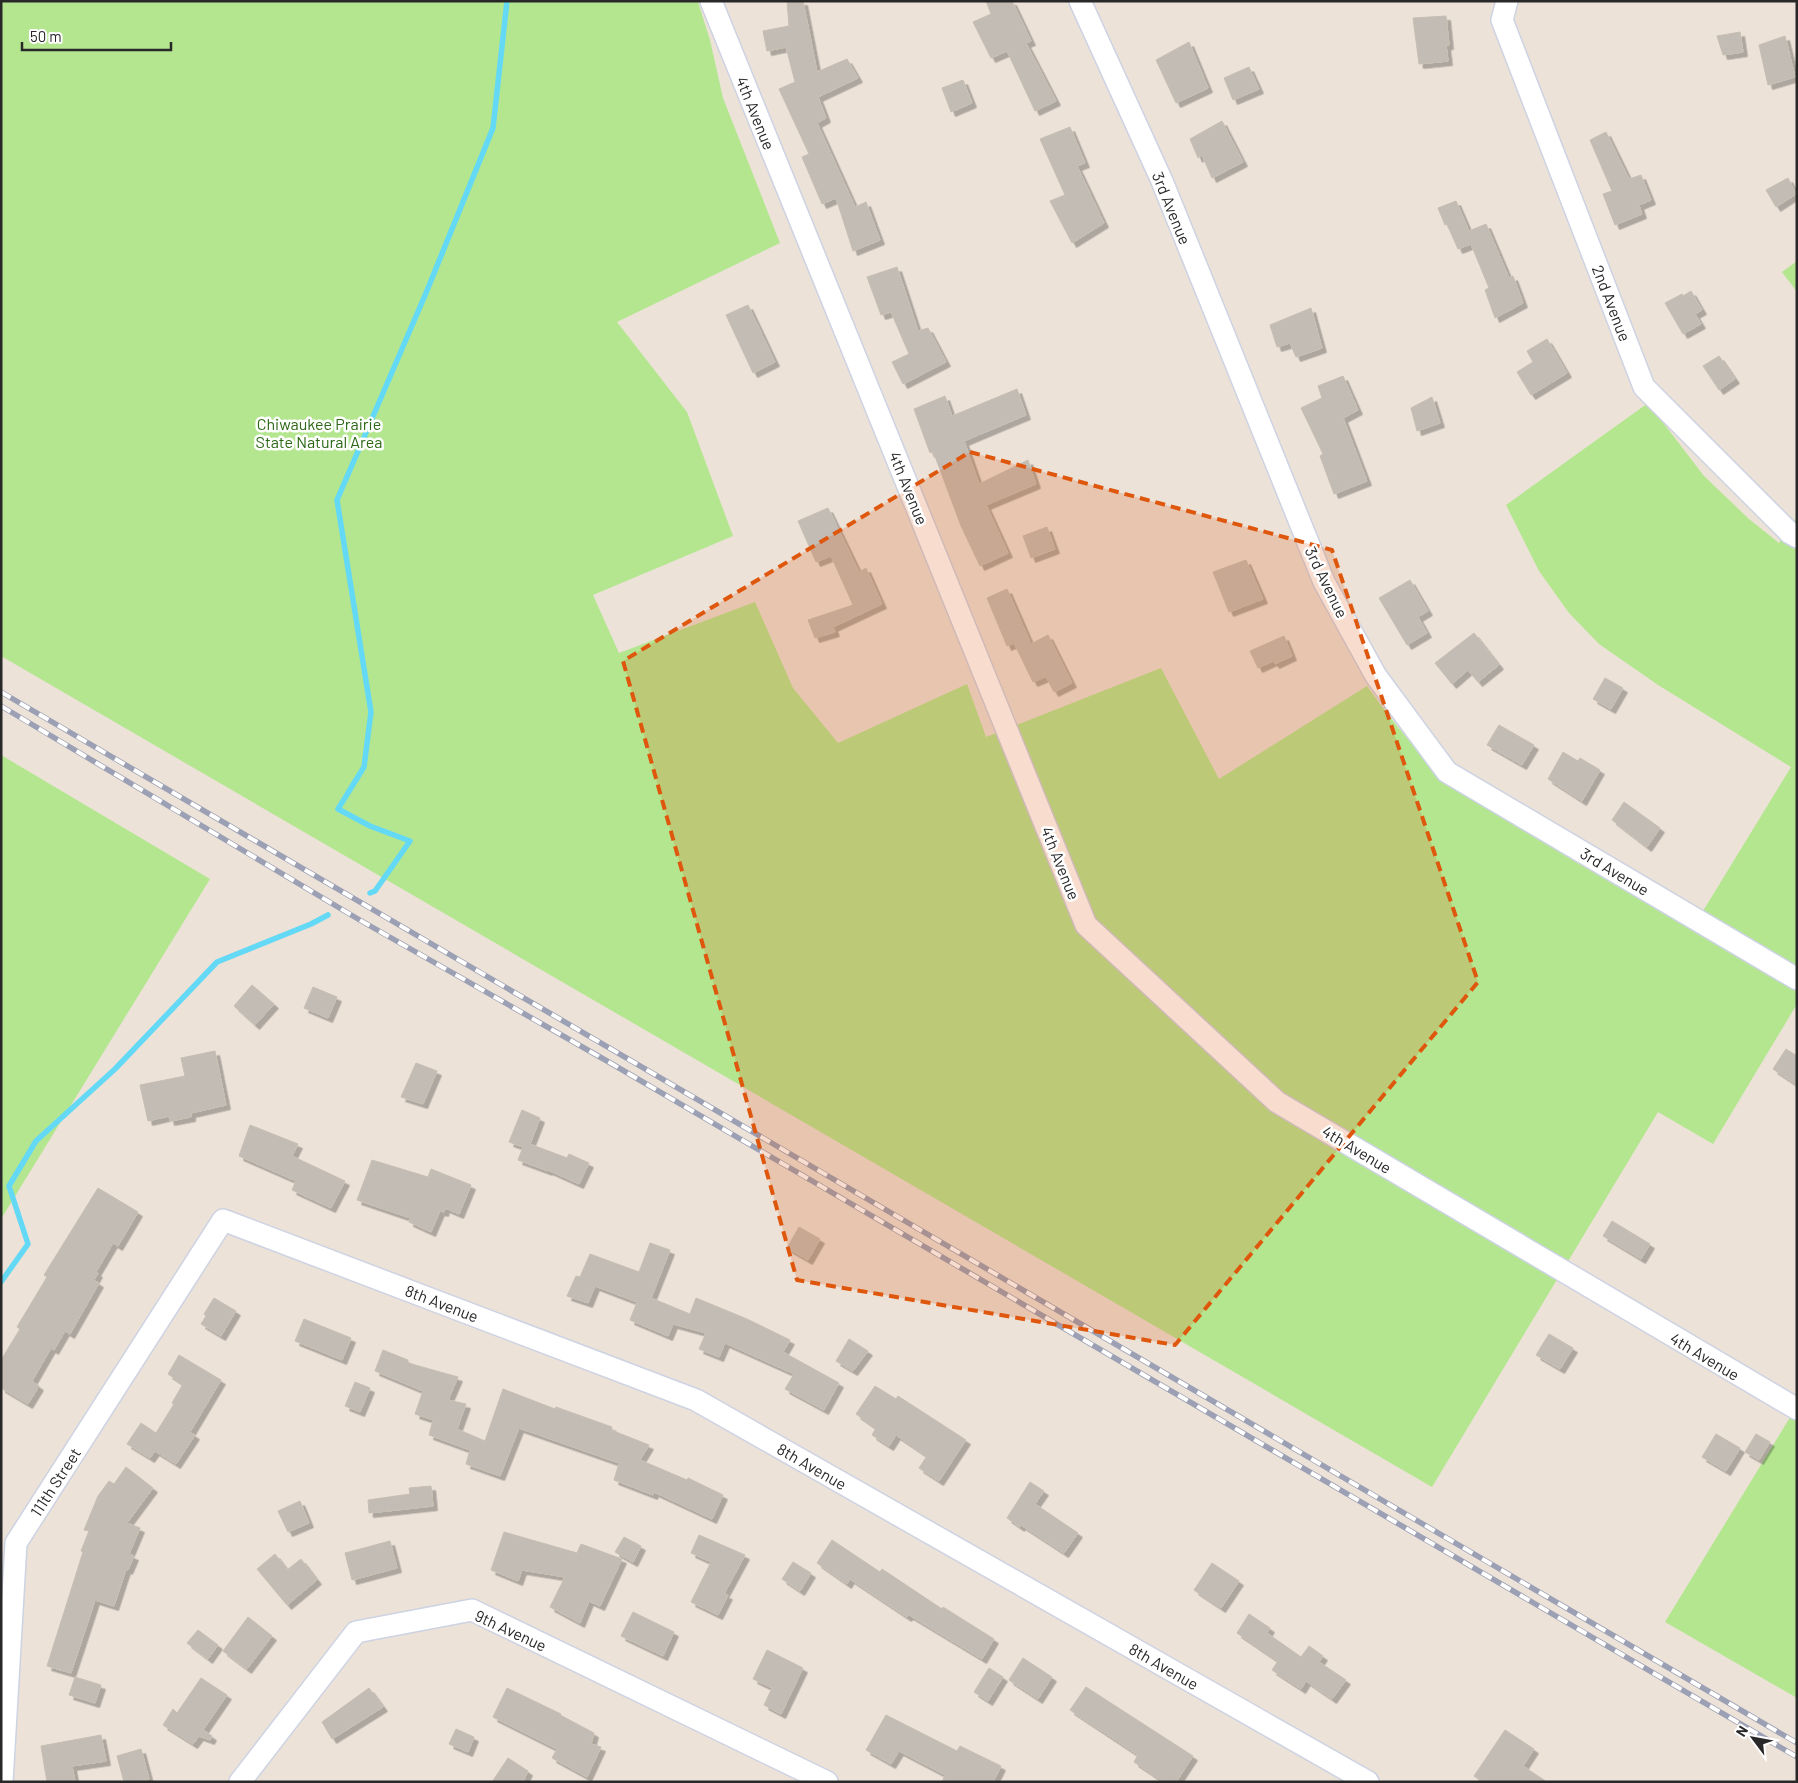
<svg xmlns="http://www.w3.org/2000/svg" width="1798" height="1783" viewBox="0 0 1798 1783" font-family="Barlow,sans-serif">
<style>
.green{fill:#b4e690}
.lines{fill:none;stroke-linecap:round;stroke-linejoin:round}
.stream{stroke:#63d9f6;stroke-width:5.5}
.building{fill:#c3bcb5;stroke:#c7beb2;filter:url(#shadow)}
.minor-casing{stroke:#cdd3e2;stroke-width:24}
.minor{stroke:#fff;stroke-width:21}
.rail-casing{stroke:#9ba0b4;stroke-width:5.5}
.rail{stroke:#fff;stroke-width:4;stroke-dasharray:11;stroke-linecap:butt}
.marked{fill:#de570d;fill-opacity:0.2;stroke:#de570d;stroke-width:4;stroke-dasharray:10 6;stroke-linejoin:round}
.labels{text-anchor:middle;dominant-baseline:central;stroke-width:5;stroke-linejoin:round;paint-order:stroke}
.street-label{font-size:16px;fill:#282828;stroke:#fff}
.park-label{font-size:16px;fill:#2c6815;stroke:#fff}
</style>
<defs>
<filter id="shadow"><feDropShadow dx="4.5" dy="4.5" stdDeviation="0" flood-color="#0004"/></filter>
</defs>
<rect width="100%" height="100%" fill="#ece2d8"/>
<g class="green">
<path d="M 1,1 L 698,2 L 710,40 L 723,98 L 780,243 L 617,322 L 687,412 L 733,536 L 593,595 L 619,653 L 755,602 L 793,688 L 838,743 L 967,684 L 986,737 L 1161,668 L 1219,779 L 1367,686 C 1395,725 1425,763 1464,792 C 1487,810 1513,824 1538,839 C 1588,870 1640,899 1692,929 L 1791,767 L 1658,685 L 1599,644 L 1569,613 L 1539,571 L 1506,505 L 1648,403 L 1704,476 L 1749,519 L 1779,543 L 1797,517 L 1797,1004 L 1713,1144 L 1658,1112 L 1432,1487 L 1,656 Z"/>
<polygon points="1797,261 1797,292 1782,272"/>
<polygon points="1,755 210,879 1,1219"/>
<polygon points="1792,1414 1797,1417 1797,1698 1665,1622"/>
</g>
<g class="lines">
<g class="stream">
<polyline points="370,893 375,891 410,841 370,826 338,809 364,767 371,712 337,500 426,293 493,128 507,1"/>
<polyline points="1,1282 28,1244 9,1186 36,1141 115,1069 217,962 311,924 328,915"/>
</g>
</g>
<g class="building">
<polygon points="787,1 803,1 817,72 847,59 858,78 818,97 826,118 817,123 855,207 866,202 880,240 853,251 836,198 822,204 802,157 809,154 779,89 795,82 786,47 767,51 763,31 789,26"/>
<polygon points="986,1 1012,1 1031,41 1026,43 1056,101 1035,111 1007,51 991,58 973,22 991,14"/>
<polygon points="1446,16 1449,45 1446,45 1448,61 1419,64 1413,18"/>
<polygon points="1740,32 1743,52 1723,55 1717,36"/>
<polygon points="1785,36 1795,77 1768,85 1759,45"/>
<polygon points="1189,42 1208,88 1176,103 1156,60"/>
<polygon points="1249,67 1259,89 1233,100 1224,78"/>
<polygon points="963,80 972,103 951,112 942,88"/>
<polygon points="1222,121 1243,162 1212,178 1202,155 1198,158 1190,139"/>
<polygon points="1070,127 1085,163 1077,166 1104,223 1072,243 1050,201 1065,195 1040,139"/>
<polygon points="1606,132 1629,179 1641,175 1651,200 1639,205 1642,214 1615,225 1603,194 1612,191 1590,140"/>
<polygon points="1788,178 1796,194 1776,207 1766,190"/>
<polygon points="1456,201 1469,231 1486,224 1509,278 1513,276 1523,303 1495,318 1485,290 1489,288 1471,244 1458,249 1447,224 1445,225 1438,208"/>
<polygon points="897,267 918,331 928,328 946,362 903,384 892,362 909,354 891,312 881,315 867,277"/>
<polygon points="1691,291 1702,310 1695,314 1701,324 1683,334 1665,303 1682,294 1683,296"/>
<polygon points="748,305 775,362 753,373 726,315"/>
<polygon points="1311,308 1322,348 1296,357 1290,343 1277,347 1270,325"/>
<polygon points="1547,339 1567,373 1531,395 1517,372 1533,362 1527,351"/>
<polygon points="1719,356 1735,379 1719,390 1703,366"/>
<polygon points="1343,376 1358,410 1343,418 1367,481 1334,494 1320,456 1323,454 1301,408 1322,398 1318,386"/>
<polygon points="1017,389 1026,415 964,441 979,484 1028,460 1036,484 986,505 1008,553 980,566 961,526 933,451 930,453 914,409 945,396 952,416"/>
<polygon points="1432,397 1440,423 1417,431 1411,408"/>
<polygon points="828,508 859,572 866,568 882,604 833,627 835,632 815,638 808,620 853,605 831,556 816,562 798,521"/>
<polygon points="1047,527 1055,549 1031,558 1023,536"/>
<polygon points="1246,560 1263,599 1229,612 1213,572"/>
<polygon points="1410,580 1428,611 1418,617 1427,633 1407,645 1379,598"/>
<polygon points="1007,589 1031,644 1048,635 1072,683 1054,692 1042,669 1045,677 1033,682 1014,643 1007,646 987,598"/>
<polygon points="1474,633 1499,665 1478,682 1468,670 1452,684 1435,663"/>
<polygon points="1284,636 1292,656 1275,664 1273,661 1258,668 1250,651"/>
<polygon points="1605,678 1623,688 1611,709 1593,699"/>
<polygon points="1499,725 1534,745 1522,765 1487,745"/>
<polygon points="1563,752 1578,761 1580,758 1600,770 1582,801 1548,779"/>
<polygon points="1624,802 1660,828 1647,847 1612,820"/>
<polygon points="252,985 274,1004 255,1025 234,1006"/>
<polygon points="313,987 337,997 328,1018 304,1008"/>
<polygon points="1786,1049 1797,1056 1797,1085 1773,1069"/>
<polygon points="215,1051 226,1105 191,1113 191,1117 170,1121 169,1116 148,1121 140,1085 185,1076 181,1058"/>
<polygon points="416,1063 437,1071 423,1104 401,1097"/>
<polygon points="522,1110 540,1118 530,1144 567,1158 569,1154 589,1163 579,1184 548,1170 548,1171 518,1160 523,1147 509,1142"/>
<polygon points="250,1125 298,1144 292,1156 345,1181 331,1208 292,1190 296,1181 239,1156"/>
<polygon points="372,1160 428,1177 431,1169 471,1185 459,1214 445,1208 444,1212 440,1211 431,1232 409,1222 410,1218 357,1200"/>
<polygon points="98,1188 138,1212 118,1246 113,1243 96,1272 98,1273 94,1280 99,1283 70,1334 65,1331 54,1350 51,1348 32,1381 39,1386 28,1404 1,1388 1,1360 20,1329 17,1327 47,1277 44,1275"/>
<polygon points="1612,1221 1650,1244 1641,1259 1603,1236"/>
<polygon points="799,1227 820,1239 808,1260 787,1248"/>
<polygon points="650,1243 670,1250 651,1298 690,1314 696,1298 747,1319 790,1340 783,1352 839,1383 824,1410 785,1389 794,1374 725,1343 719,1357 699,1349 706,1333 673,1324 668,1336 630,1320 637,1302 595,1286 588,1303 567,1296 576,1276 580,1277 590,1254 639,1272"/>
<polygon points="214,1298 236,1311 221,1336 201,1324 206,1316 204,1314"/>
<polygon points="304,1319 351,1338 342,1360 295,1341"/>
<polygon points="1549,1334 1573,1348 1560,1369 1536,1355"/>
<polygon points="849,1339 868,1351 853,1371 836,1361"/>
<polygon points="383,1350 408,1360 408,1363 458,1377 448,1400 466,1404 457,1429 485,1441 503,1389 555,1409 556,1407 612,1427 611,1430 649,1445 640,1460 687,1480 688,1478 723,1495 712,1519 654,1492 653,1495 614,1480 619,1463 519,1428 500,1476 466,1464 470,1450 429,1435 433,1420 415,1414 423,1391 375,1371"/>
<polygon points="179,1355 221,1380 190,1432 195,1435 176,1464 155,1451 150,1458 127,1444 141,1423 156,1433 174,1404 172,1403 183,1384 168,1374"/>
<polygon points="355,1382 370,1388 360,1412 345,1406"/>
<polygon points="875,1386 896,1399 898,1396 966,1440 939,1481 919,1468 927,1456 896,1435 889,1446 872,1435 876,1428 856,1414"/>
<polygon points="1716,1434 1740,1448 1726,1471 1702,1457"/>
<polygon points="1756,1434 1770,1442 1759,1460 1745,1452"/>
<polygon points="126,1467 153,1488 127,1523 140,1528 129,1554 134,1556 128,1570 126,1569 114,1606 95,1600 71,1673 47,1666 83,1552 81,1551 89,1531 84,1530 98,1496 109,1481 114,1484"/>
<polygon points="1030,1482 1044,1491 1035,1504 1078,1533 1064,1553 1021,1525 1020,1527 1007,1518"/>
<polygon points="431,1486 433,1506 369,1513 368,1500 410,1494 409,1488"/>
<polygon points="300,1501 309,1523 288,1532 278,1511"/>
<polygon points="504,1532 577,1553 581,1544 622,1559 600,1606 589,1601 580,1623 550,1607 565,1577 522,1570 518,1581 491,1570"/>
<polygon points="699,1535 745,1555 724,1594 728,1595 718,1615 691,1602 711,1562 691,1553"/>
<polygon points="624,1537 641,1546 633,1562 615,1552"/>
<polygon points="832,1540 880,1572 882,1569 942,1609 943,1607 994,1639 982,1659 909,1615 907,1617 850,1579 847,1584 817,1563"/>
<polygon points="390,1541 397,1568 352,1580 345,1553"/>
<polygon points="275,1554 287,1570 301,1559 317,1580 287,1605 257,1569"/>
<polygon points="793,1562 811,1573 800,1591 782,1579"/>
<polygon points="1212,1563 1239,1581 1221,1608 1194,1590"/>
<polygon points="633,1612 674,1632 663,1656 621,1636"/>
<polygon points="1249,1614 1270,1628 1267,1633 1301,1657 1309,1646 1323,1656 1319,1662 1346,1680 1332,1699 1306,1681 1301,1689 1272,1670 1278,1661 1237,1633"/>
<polygon points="248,1617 272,1636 247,1669 223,1651"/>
<polygon points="198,1630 218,1645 208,1659 187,1643"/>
<polygon points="767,1650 803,1668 781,1714 764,1705 772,1688 753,1679"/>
<polygon points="1023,1658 1052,1677 1038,1699 1009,1680"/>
<polygon points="989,1668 1003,1677 988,1701 974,1692"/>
<polygon points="75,1677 101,1685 95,1703 69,1695"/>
<polygon points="201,1678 227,1695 203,1730 212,1736 210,1740 199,1736 193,1744 163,1725 173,1709 177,1713"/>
<polygon points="1086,1687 1193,1756 1176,1782 1164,1782 1134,1762 1138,1755 1070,1710"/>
<polygon points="369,1688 383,1707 332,1739 322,1722"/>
<polygon points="507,1688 561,1714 560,1715 594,1733 591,1744 601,1747 587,1777 552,1758 557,1749 493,1717"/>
<polygon points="886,1715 957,1751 960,1746 1001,1766 993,1782 942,1782 945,1775 899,1751 891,1764 866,1750"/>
<polygon points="456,1729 474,1737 468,1752 449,1744"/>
<polygon points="1505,1730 1534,1749 1523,1766 1547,1782 1483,1782 1474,1776"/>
<polygon points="101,1735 106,1761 72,1766 75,1782 47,1782 41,1746"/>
<polygon points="141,1749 149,1779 137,1782 124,1782 117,1756"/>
<polygon points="508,1758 528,1771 523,1782 492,1782"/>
</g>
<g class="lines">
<g class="minor-casing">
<g id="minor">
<polyline points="711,1 1086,925 1277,1102 1797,1409"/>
<polyline points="1080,1 1162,181 1324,582 1376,676 1447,772 1797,979"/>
<polyline points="1507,1 1502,20 1644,387 1790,533 1797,537"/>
<polyline points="2,1782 16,1543 223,1220 696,1400 1368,1782"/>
<polyline points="240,1782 356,1632 472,1610 827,1782"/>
</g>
</g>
<use href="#minor" class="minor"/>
<g class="rail-casing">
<g id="rail">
<polyline points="1,692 1797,1743"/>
<polyline points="1,706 358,919 607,1061 1797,1757"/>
</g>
</g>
<use href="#rail" class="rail"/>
</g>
<path class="marked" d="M 970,452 L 1332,550 L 1478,982 L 1175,1345 L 797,1280 L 623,661 Z"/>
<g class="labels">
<g class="street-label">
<text transform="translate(756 113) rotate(68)">4th Avenue</text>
<text transform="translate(1172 208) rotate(68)">3rd Avenue</text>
<text transform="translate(1612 303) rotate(69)">2nd Avenue</text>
<text transform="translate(909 488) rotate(68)">4th Avenue</text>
<text transform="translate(1327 582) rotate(64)">3rd Avenue</text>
<text transform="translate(1061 863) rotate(68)">4th Avenue</text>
<text transform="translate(1615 871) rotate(31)">3rd Avenue</text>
<text transform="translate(1357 1149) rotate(31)">4th Avenue</text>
<text transform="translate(442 1303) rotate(21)">8th Avenue</text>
<text transform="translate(1705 1356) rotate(31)">4th Avenue</text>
<text transform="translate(812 1466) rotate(30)">8th Avenue</text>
<text transform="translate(55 1482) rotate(-57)">111th Street</text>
<text transform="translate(511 1630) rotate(25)">9th Avenue</text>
<text transform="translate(1164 1666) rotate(30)">8th Avenue</text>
</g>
<g class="park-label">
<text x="319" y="423">Chiwaukee Prairie<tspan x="319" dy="18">State Natural Area</tspan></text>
</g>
</g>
<rect width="1798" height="1783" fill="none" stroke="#282828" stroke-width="5"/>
<g transform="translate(1753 1738) rotate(302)" stroke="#ffffff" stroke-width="4" paint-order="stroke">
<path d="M0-4L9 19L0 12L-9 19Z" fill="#282828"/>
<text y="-8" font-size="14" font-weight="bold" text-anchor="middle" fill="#282828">N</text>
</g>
<path d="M22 42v8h149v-8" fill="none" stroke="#282828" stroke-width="2.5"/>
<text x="30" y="42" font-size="15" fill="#282828" stroke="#ffffff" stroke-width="4" paint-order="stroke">50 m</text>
</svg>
